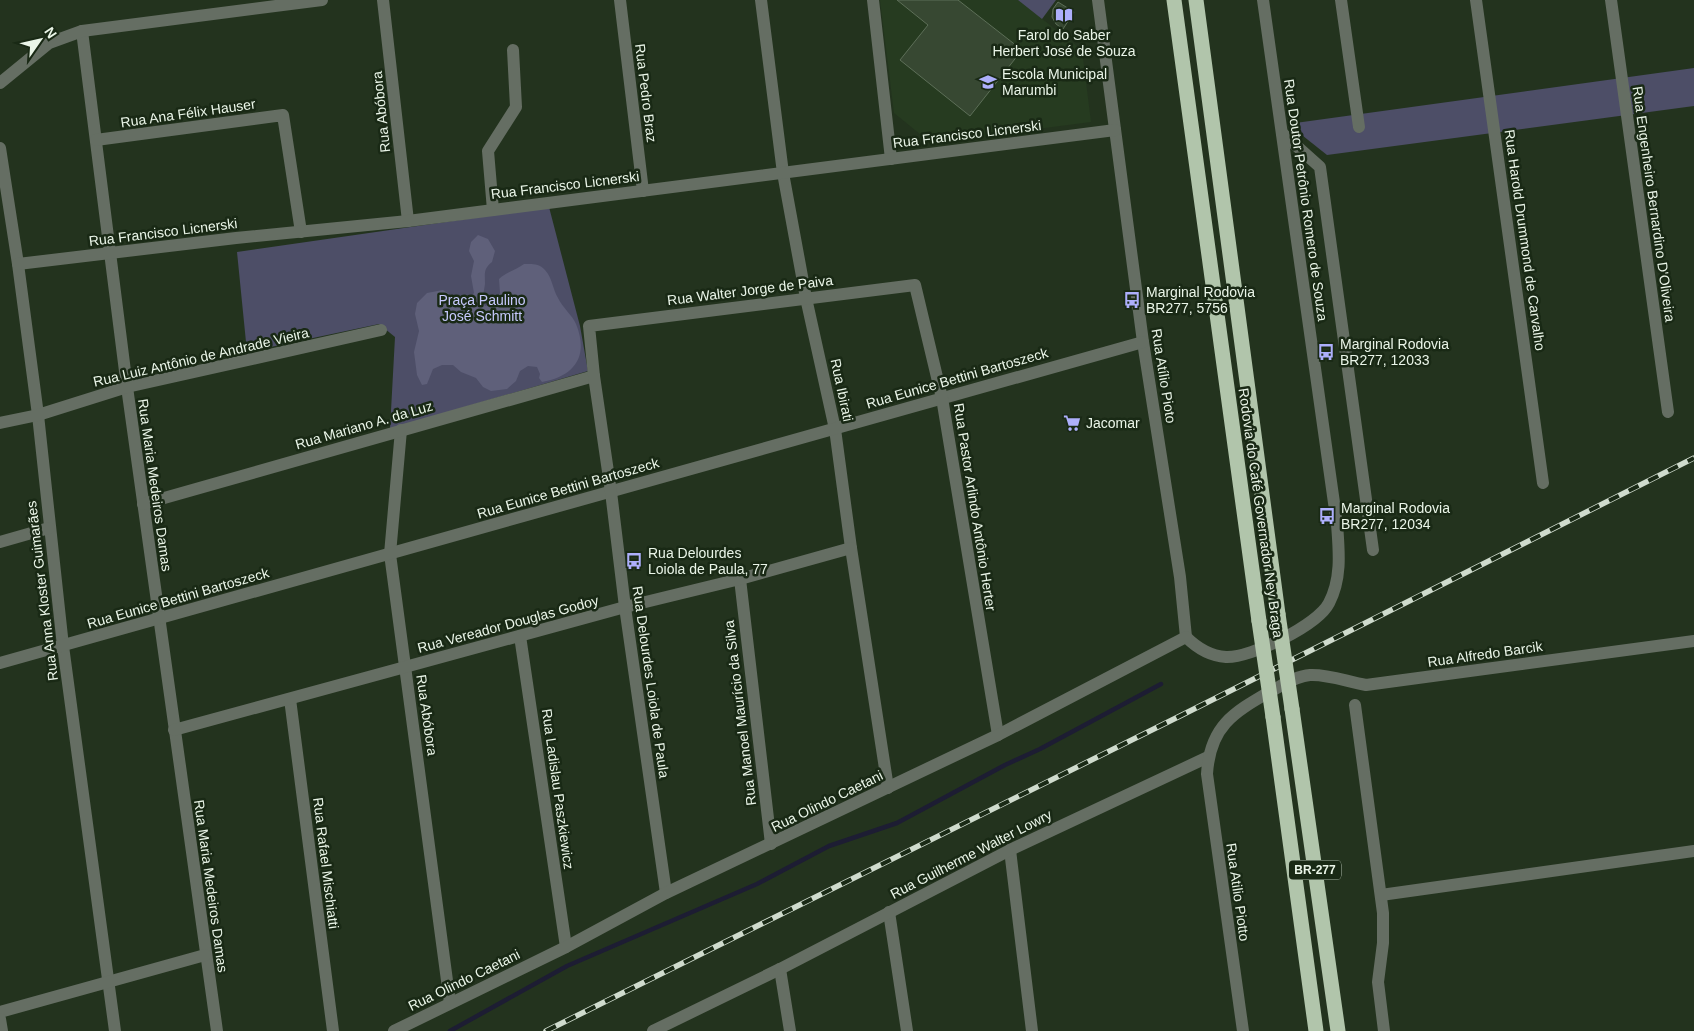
<svg xmlns="http://www.w3.org/2000/svg" width="1694" height="1031" viewBox="0 0 1694 1031" font-family="Arial,sans-serif">
<style>
.built{fill:#263b20}
.green{fill:#4d4e67}
.forest{fill:#5f607a}
.lines{fill:none;stroke-linecap:round;stroke-linejoin:round}
.stream{stroke:#1d1d33;stroke-width:4.5}
.building{fill:#374832;stroke:#5d6f58}
.minor{stroke:#656e63;stroke-width:12}
.highway{stroke:#b1c5ab;stroke-width:15}
.rail-casing{stroke:#cfdbcd;stroke-width:5.5}
.rail{stroke:#192915;stroke-width:4;stroke-dasharray:11;stroke-linecap:butt}
.highway-bridge{stroke:#b1c5ab;stroke-width:15}
.labels{text-anchor:middle;dominant-baseline:central;stroke-width:5;stroke-linejoin:round;paint-order:stroke}
.shield{fill:#192915;stroke:#abb8a9;stroke-width:1}
.shield-label{font-size:12px;font-weight:bold;fill:#eaf5e8}
.poi-label{font-size:14px;fill:#eaf5e8;stroke:#192915;text-anchor:start}
.street-label{font-size:14px;fill:#eaf5e8;stroke:#192915}
.park-label{font-size:14px;fill:#c7c9fd;stroke:#192915}
</style>
<rect width="100%" height="100%" fill="#23331e"/>
<polygon class="built" points="880,0 1018,0 1082,50 1091,122 931,143 894,113"/>
<g class="green">
<polygon points="1018,0 1056,0 1042,19"/>
<polygon points="1694,68 1694,106 1327,155 1288,124"/>
<polygon points="549,207 580,326 588,371 390,429 395,337 379,324 247,352 237,252"/>
</g>
<path class="forest" d="M 478,235 L 488,239 L 495,251 L 492,262 C 483,269 485,274 485,284 C 484,290 483,296 482,302 L 485,306 L 495,303 L 500,293 L 499,279 C 506,272 516,270 524,264 C 532,264 539,263 545,270 C 552,277 553,290 558,298 C 562,307 573,316 576,324 C 589,356 575,376 542,382 L 539,378 L 540,374 L 537,367 L 528,366 L 520,371 L 516,381 L 507,389 L 491,391 L 483,387 L 476,378 L 461,372 L 453,365 L 442,365 L 433,369 L 427,384 L 422,385 L 417,375 L 414,352 L 419,331 L 415,314 L 417,303 L 427,293 L 443,290 L 461,302 L 468,300 L 474,293 L 471,276 L 474,261 L 469,251 L 471,242 Z"/>
<g class="lines">
<polyline class="stream" points="450,1031 567,966 757,884 829,846 897,823 1005,765 1040,749 1161,684"/>
</g>
<g class="building">
<polygon points="897,0 958,0 1022,50 970,116 900,60 928,25"/>
<polygon points="1058,2 1074,12 1063,29 1056,24 1052,17 1053,9"/>
</g>
<g class="lines">
<g class="minor">
<polyline points="383,0 408,221"/>
<polyline points="620,0 643,191"/>
<polyline points="761,0 783,173 806,298 835,429 851,548 888,788"/>
<polyline points="873,0 891,159"/>
<polyline points="1098,0 1143,342 1180,577 1186,637"/>
<polyline points="1341,0 1359,127"/>
<polyline points="1476,0 1543,483"/>
<polyline points="1611,0 1668,412"/>
<polyline points="82,31 127,387 217,1031"/>
<polyline points="0,83 49,43 82,31 322,0"/>
<polyline points="1282,133 1320,167 1373,550"/>
<polyline points="96,140 283,115 301,232"/>
<polyline points="0,148 18,264 38,415 63,646 115,1031"/>
<polyline points="493,210 488,151 516,107 513,50"/>
<polyline points="18,264 236,238 408,221 1115,130"/>
<polyline points="0,423 38,415 127,387 381,330"/>
<polyline points="401,430 390,554 450,1003"/>
<polyline points="143,504 594,376"/>
<polyline points="0,542 49,528"/>
<polyline points="740,579 771,844"/>
<polyline points="520,636 566,947"/>
<path d="M 1186,637 C 1197,648 1210,656 1226,657 C 1251,658 1318,625 1329,603 C 1342,578 1339,551 1337,524 L 1263,0"/>
<polyline points="0,663 1143,342"/>
<polyline points="290,699 333,1031"/>
<polyline points="1355,705 1383,913 1383,943 1378,982 1384,1031"/>
<polyline points="174,730 625,607 740,579 851,548"/>
<polyline points="1010,850 1032,1031"/>
<polyline points="666,893 625,607 611,492 594,376 589,326 915,285 942,398 998,735"/>
<polyline points="1381,895 1694,851"/>
<polyline points="889,912 907,1031"/>
<polyline points="780,969 790,1031"/>
<polyline points="0,1012 205,955"/>
<polyline points="0,1019 2,1031"/>
<polyline points="394,1031 566,947 666,893 998,735 1186,637"/>
<polyline points="653,1031 780,969 1010,850 1208,757"/>
<path d="M 1243,1031 L 1207,774 C 1210,726 1233,713 1271,691 C 1283,685 1296,676 1310,675 C 1328,674 1348,682 1366,685 L 1694,641"/>
</g>
<g class="highway">
<polyline points="1174,0 1259,621"/>
<polyline points="1196,0 1278,614"/>
<polyline points="1292,709 1338,1031"/>
<polyline points="1273,717 1316,1031"/>
</g>
<g class="rail-casing">
<polyline id="rail" points="546,1031 1182,715 1694,458"/>
</g>
<use href="#rail" class="rail"/>
<g class="highway-bridge">
<polyline points="1278,614 1292,709"/>
<polyline points="1259,621 1273,717"/>
</g>
</g>
<defs>
<g id="library-bare" transform="scale(1.35)"><path d="M-6-4Q-3-5.5-.7-3.5V5Q-3 3-6 4ZM6-4Q3-5.5 .7-3.5V5Q3 3 6 4Z" fill="#adaffb" stroke="#192915" stroke-width="2.5" paint-order="stroke"/></g>
<g id="school-bare" transform="scale(1.35)"><path d="M0-5L7-2L0 1L-7-2ZM-4 1L0 2.5L4 1V4Q0 6-4 4Z" fill="#adaffb" stroke="#192915" stroke-width="2.5" paint-order="stroke"/></g>
<g id="bus-bare" transform="scale(1.35)"><path d="M-5-6H5V4H4V6H2V4H-2V6H-4V4H-5ZM-3.5-4V0h7V-4ZM-3.5 1.2v1.5H-2V1.2ZM2 1.2v1.5H3.5V1.2Z" fill="#adaffb" stroke="#192915" stroke-width="2.5" paint-order="stroke"/></g>
<g id="supermarket-bare" transform="scale(1.35)"><path d="M-6-5.5h2.5l.6 2H6L4.5 2H-2.5L-4.4-4H-6ZM-1.5 3.2a1.3 1.3 0 1 0 .1 0ZM3 3.2a1.3 1.3 0 1 0 .1 0Z" fill="#adaffb" stroke="#192915" stroke-width="2.5" paint-order="stroke"/></g>
</defs>
<g fill-rule="evenodd">
<use href="#library-bare" x="1064" y="15"/>
<use href="#school-bare" x="988" y="82"/>
<use href="#bus-bare" x="1132" y="300"/>
<use href="#bus-bare" x="1326" y="352"/>
<use href="#supermarket-bare" x="1072" y="423"/>
<use href="#bus-bare" x="1327" y="516"/>
<use href="#bus-bare" x="634" y="561"/>
</g>
<g class="labels">
<rect class="shield" x="1289" y="860.5" width="52" height="19" rx="4"/>
<g class="shield-label">
<text x="1315" y="870">BR-277</text>
</g>
<g class="poi-label">
<text x="1064" y="35" text-anchor="middle">Farol do Saber<tspan x="1064" dy="16">Herbert José de Souza</tspan></text>
<text x="1002" y="74">Escola Municipal<tspan x="1002" dy="16">Marumbi</tspan></text>
<text x="1146" y="292">Marginal Rodovia<tspan x="1146" dy="16">BR277, 5756</tspan></text>
<text x="1340" y="344">Marginal Rodovia<tspan x="1340" dy="16">BR277, 12033</tspan></text>
<text x="1086" y="423">Jacomar</text>
<text x="1341" y="508">Marginal Rodovia<tspan x="1341" dy="16">BR277, 12034</tspan></text>
<text x="648" y="553">Rua Delourdes<tspan x="648" dy="16">Loiola de Paula, 77</tspan></text>
</g>
<g class="street-label">
<text transform="translate(646 93) rotate(83)">Rua Pedro Braz</text>
<text transform="translate(381 112) rotate(-96)">Rua Abóbora</text>
<text transform="translate(188 113) rotate(-8)">Rua Ana Félix Hauser</text>
<text transform="translate(967 134) rotate(-7)">Rua Francisco Licnerski</text>
<text transform="translate(565 185) rotate(-7)">Rua Francisco Licnerski</text>
<text transform="translate(1306 200) rotate(82)">Rua Doutor Petrônio Romero de Souza</text>
<text transform="translate(1654 204) rotate(82)">Rua Engenheiro Bernardino D'Oliveira</text>
<text transform="translate(163 232) rotate(-7)">Rua Francisco Licnerski</text>
<text transform="translate(1525 240) rotate(82)">Rua Harold Drummond de Carvalho</text>
<text transform="translate(750 290) rotate(-7)">Rua Walter Jorge de Paiva</text>
<text transform="translate(201 357) rotate(-13)">Rua Luiz Antônio de Andrade Vieira</text>
<text transform="translate(1164 376) rotate(81)">Rua Atílio Pioto</text>
<text transform="translate(957 378) rotate(-16)">Rua Eunice Bettini Bartoszeck</text>
<text transform="translate(842 390) rotate(78)">Rua Ibirati</text>
<text transform="translate(364 425) rotate(-16)">Rua Mariano A. da Luz</text>
<text transform="translate(155 485) rotate(82)">Rua Maria Medeiros Damas</text>
<text transform="translate(568 488) rotate(-16)">Rua Eunice Bettini Bartoszeck</text>
<text transform="translate(975 507) rotate(81)">Rua Pastor Arlindo Antônio Herter</text>
<text transform="translate(1261 513) rotate(82)">Rodovia do Café Governador Ney Braga</text>
<text transform="translate(42 591) rotate(-97)">Rua Anna Kloster Guimarães</text>
<text transform="translate(178 598) rotate(-16)">Rua Eunice Bettini Bartoszeck</text>
<text transform="translate(508 624) rotate(-15)">Rua Vereador Douglas Godoy</text>
<text transform="translate(1485 654) rotate(-8)">Rua Alfredo Barcik</text>
<text transform="translate(651 682) rotate(82)">Rua Delourdes Loiola de Paula</text>
<text transform="translate(740 713) rotate(-97)">Rua Manoel Maurício da Silva</text>
<text transform="translate(427 715) rotate(82)">Rua Abóbora</text>
<text transform="translate(558 789) rotate(82)">Rua Ladislau Paszkiewicz</text>
<text transform="translate(827 801) rotate(-26)">Rua Olindo Caetani</text>
<text transform="translate(971 854) rotate(-27)">Rua Guilherme Walter Lowry</text>
<text transform="translate(326 863) rotate(83)">Rua Rafael Mischiatti</text>
<text transform="translate(211 886) rotate(82)">Rua Maria Medeiros Damas</text>
<text transform="translate(1238 892) rotate(82)">Rua Atilio Piotto</text>
<text transform="translate(464 980) rotate(-26)">Rua Olindo Caetani</text>
</g>
<g class="park-label">
<text x="482" y="300">Praça Paulino<tspan x="482" dy="16">José Schmitt</tspan></text>
</g>
</g>
<g transform="translate(40 40) rotate(56)" stroke="#192915" stroke-width="4" paint-order="stroke">
<path d="M0-4L9 19L0 12L-9 19Z" fill="#eaf5e8"/>
<text y="-8" font-size="14" font-weight="bold" text-anchor="middle" fill="#eaf5e8">N</text>
</g>
</svg>
